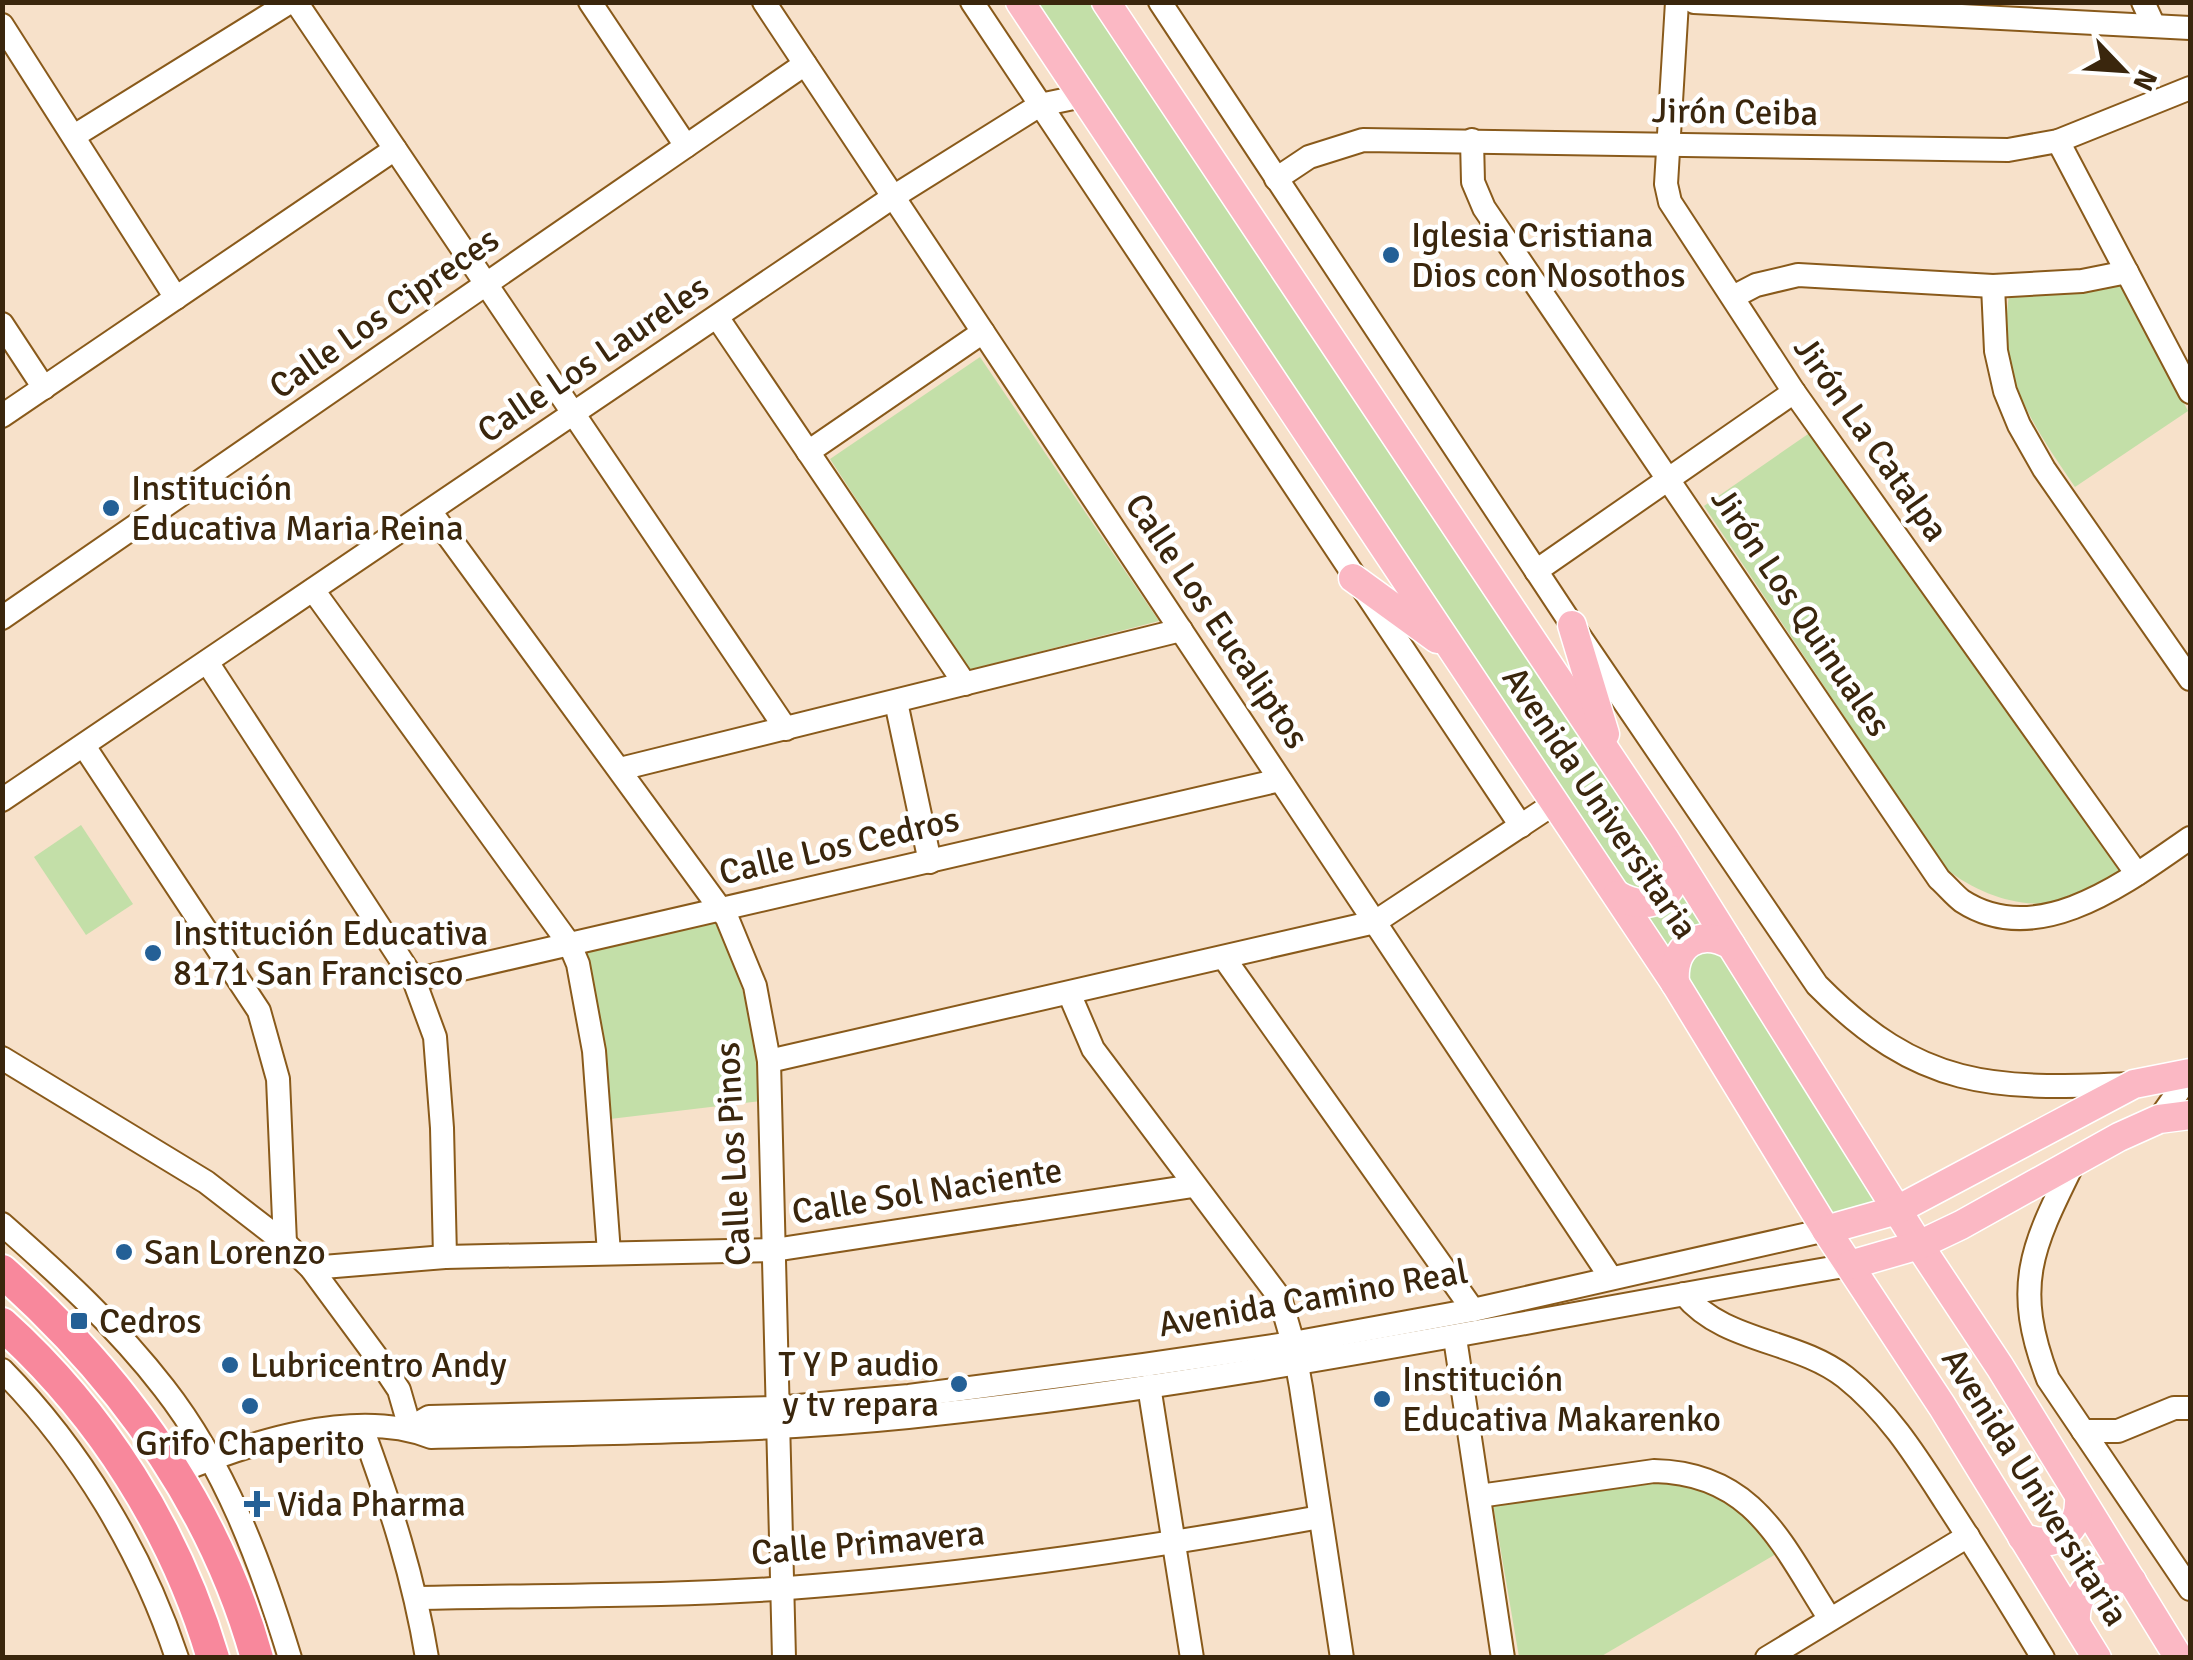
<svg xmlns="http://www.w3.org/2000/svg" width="2193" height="1660" viewBox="0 0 2193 1660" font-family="Signika,sans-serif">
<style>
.green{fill:#c3dfa8}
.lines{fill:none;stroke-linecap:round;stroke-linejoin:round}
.minor-casing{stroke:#895a1b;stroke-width:26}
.major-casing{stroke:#fff;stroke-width:31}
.highway-casing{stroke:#fff;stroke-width:36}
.minor{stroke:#fff;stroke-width:22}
.major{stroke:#fbb8c4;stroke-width:28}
.highway{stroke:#f8889c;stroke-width:32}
.poi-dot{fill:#246096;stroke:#fff;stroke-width:4}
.labels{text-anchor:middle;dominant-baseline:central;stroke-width:9;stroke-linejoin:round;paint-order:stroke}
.street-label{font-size:35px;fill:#3a260d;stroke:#fff}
.poi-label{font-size:35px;fill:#3a260d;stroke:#fff;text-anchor:start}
</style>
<rect width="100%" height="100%" fill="#f7e1ca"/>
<g class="green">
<polygon points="1031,3 1094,3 1664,855 1881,1203 1830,1217"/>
<path d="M 2121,280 L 2188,411 L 2075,487 C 2032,424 1997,375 2009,295 Z"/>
<polygon points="980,357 1159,621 968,670 830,459"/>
<path d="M 1811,432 L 2120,871 C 2107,879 2093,890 2079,896 C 2033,914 1984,898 1946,869 L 1704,506 Z"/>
<polygon points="81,825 133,904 86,935 34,857"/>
<path d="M 714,919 C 743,980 758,1033 761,1101 L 610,1119 L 583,949 Z"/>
<path d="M 1684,1482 C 1726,1497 1750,1518 1776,1554 L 1600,1657 L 1519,1657 L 1493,1505 L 1616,1486 Z"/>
</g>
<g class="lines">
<g class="minor-casing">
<g id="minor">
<polyline points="296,2 786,729"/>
<polyline points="590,2 686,146"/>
<polyline points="764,2 1611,1278"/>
<polyline points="972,2 1521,826"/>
<path d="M 1160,2 L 1572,625 L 1817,985 C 1920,1089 1992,1090 2131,1084"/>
<polyline points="1677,2 1666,184 1670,202 1794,392 2137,874"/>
<polyline points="1694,2 2190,28"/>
<polyline points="2143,2 2154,26"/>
<polyline points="2,25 176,298"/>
<polyline points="74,136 290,2"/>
<path d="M 1472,140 L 1473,182 L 1484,208 L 1939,879 C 1947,886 1954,895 1962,901 C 2039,951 2129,880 2190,838"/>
<polyline points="2058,141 2190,392"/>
<polyline points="1276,179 1309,157 1363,140 2008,150 2058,141 2190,88"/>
<polyline points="1993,286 1996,351 2005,391 2019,425 2044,469 2190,679"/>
<polyline points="1733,297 1756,285 1798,275 1993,286 2082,281 2127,272"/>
<polyline points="717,317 965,684"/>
<polyline points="2,324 44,388"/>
<polyline points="2,416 395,149"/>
<polyline points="808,452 983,332"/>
<polyline points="430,511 727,918 755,986 769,1061 784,1658"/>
<polyline points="1536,571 1794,392"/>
<polyline points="313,590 570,945 578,964 594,1051 609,1253"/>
<polyline points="2,618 805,64"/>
<polyline points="207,662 414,980 435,1037 442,1128 445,1257"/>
<polyline points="896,702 930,862"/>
<polyline points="84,746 259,1011 278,1079 285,1243"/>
<polyline points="620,769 1181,630"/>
<polyline points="2,800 893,197 1040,105 1083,96"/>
<polyline points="1224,958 1473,1310"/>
<polyline points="414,980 1280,780"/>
<polyline points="1069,993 1093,1049 1280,1298 1293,1343 1301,1387 1342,1658"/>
<polyline points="2,1058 206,1182 285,1243 311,1268 381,1363 399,1390 410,1428"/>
<polyline points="769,1061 1375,922 1555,803"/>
<polyline points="2159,1119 2190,1075"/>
<path d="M 2074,1162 C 2032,1247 2012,1285 2048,1379 L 2190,1589"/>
<path d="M 2,1224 C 60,1275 117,1327 164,1388 C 225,1466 261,1563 290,1658"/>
<polyline points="311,1268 445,1257 774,1250 1193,1186"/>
<path d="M 1684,1294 C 1724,1343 1796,1339 1845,1377 C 1888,1411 1916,1456 1945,1501 C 1979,1553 2011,1605 2043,1658"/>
<polyline points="1455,1338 1503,1658"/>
<path d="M 2,1370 C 80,1449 142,1552 177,1658"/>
<polyline points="1149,1386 1192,1658"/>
<path d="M 362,1428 C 390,1504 414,1578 427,1658"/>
<polyline points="410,1428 429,1417 776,1408 909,1396 1144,1365 1293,1343 1473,1310 1826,1230"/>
<polyline points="2083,1431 2118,1431 2174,1408 2190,1408"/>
<path d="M 176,1473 C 248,1443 355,1407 431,1437 C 590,1433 750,1433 908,1417 C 1225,1385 1537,1318 1850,1265"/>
<path d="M 1479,1496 L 1654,1471 C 1755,1473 1782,1545 1830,1619"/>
<path d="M 417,1598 C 540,1595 665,1597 788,1588 C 967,1575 1144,1549 1320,1517"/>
<polyline points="1767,1658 1968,1536"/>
</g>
</g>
<g class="major-casing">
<g id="major">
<polyline points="1020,2 1675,983 1826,1230 1942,1406 2097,1658"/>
<polyline points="1106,2 1664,838 1919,1245 2000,1367 2179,1658"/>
<polyline points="1353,578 1437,639"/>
<polyline points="1572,625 1605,734"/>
<path d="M 1617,895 C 1650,914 1677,898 1677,860"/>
<path d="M 1675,983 C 1672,946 1698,927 1731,945"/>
<polyline points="1826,1230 1897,1210 2134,1084 2190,1073"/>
<polyline points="1850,1265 1919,1245 1961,1225 2119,1137 2159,1119 2190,1115"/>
<path d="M 2022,1537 C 2055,1551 2081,1532 2079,1497"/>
<path d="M 2076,1623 C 2074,1589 2099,1569 2132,1581"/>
</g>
</g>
<g class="highway-casing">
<g id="highway">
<path d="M 2,1271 C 120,1376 214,1504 257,1658"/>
<path d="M 2,1324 C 101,1413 175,1530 213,1658"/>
</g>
</g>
<use href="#minor" class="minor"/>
<use href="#major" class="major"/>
<use href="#highway" class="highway"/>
</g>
<g class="poi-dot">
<circle cx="1391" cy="255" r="10"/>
<circle cx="111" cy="508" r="10"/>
<circle cx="153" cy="953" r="10"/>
<circle cx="124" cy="1252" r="10"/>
<rect x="69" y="1311" width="20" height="20" rx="5"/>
<circle cx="230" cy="1365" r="10"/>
<circle cx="959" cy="1384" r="10"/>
<circle cx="1382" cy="1399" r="10"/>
<circle cx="250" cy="1406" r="10"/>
<path d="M252 1489h10v10h10v10h-10v10h-10v-10h-10v-10h10z"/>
</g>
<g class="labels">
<g class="street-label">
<text transform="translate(1735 112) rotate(1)">Jirón Ceiba</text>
<text transform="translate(384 313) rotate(-35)">Calle Los Cipreces</text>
<text transform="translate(593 359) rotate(-34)">Calle Los Laureles</text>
<text transform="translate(1871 439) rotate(55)">Jirón La Catalpa</text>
<text transform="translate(1801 612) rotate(56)">Jirón Los Quinuales</text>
<text transform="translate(1217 621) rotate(56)">Calle Los Eucaliptos</text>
<text transform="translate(1600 803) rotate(56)">Avenida Universitaria</text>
<text transform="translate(839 846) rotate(-13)">Calle Los Cedros</text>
<text transform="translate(733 1154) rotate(-93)">Calle Los Pinos</text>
<text transform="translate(927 1191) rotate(-9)">Calle Sol Naciente</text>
<text transform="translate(1313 1298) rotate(-10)">Avenida Camino Real</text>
<text transform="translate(2035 1487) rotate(58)">Avenida Universitaria</text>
<text transform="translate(868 1543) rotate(-5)">Calle Primavera</text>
</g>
<g class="poi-label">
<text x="1411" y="235">Iglesia Cristiana<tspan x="1411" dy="40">Dios con Nosothos</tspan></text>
<text x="131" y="488">Institución<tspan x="131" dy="40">Educativa Maria Reina</tspan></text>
<text x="173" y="933">Institución Educativa<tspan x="173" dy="40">8171 San Francisco</tspan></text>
<text x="144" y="1252">San Lorenzo</text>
<text x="99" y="1321">Cedros</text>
<text x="939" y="1364" text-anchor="end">T Y P audio<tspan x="939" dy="40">y tv repara</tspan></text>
<text x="250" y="1365">Lubricentro Andy</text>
<text x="1402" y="1379">Institución<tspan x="1402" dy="40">Educativa Makarenko</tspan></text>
<text x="250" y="1443" text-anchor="middle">Grifo Chaperito</text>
<text x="277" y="1504">Vida Pharma</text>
</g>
</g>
<rect width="2193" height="1660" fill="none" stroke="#3a260d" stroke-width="10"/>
<g transform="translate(2123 70) rotate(115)" stroke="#ffffff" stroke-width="8" paint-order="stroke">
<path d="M0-8L18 38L0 25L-18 38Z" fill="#3a260d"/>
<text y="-15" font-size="28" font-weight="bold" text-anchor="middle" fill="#3a260d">N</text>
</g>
</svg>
